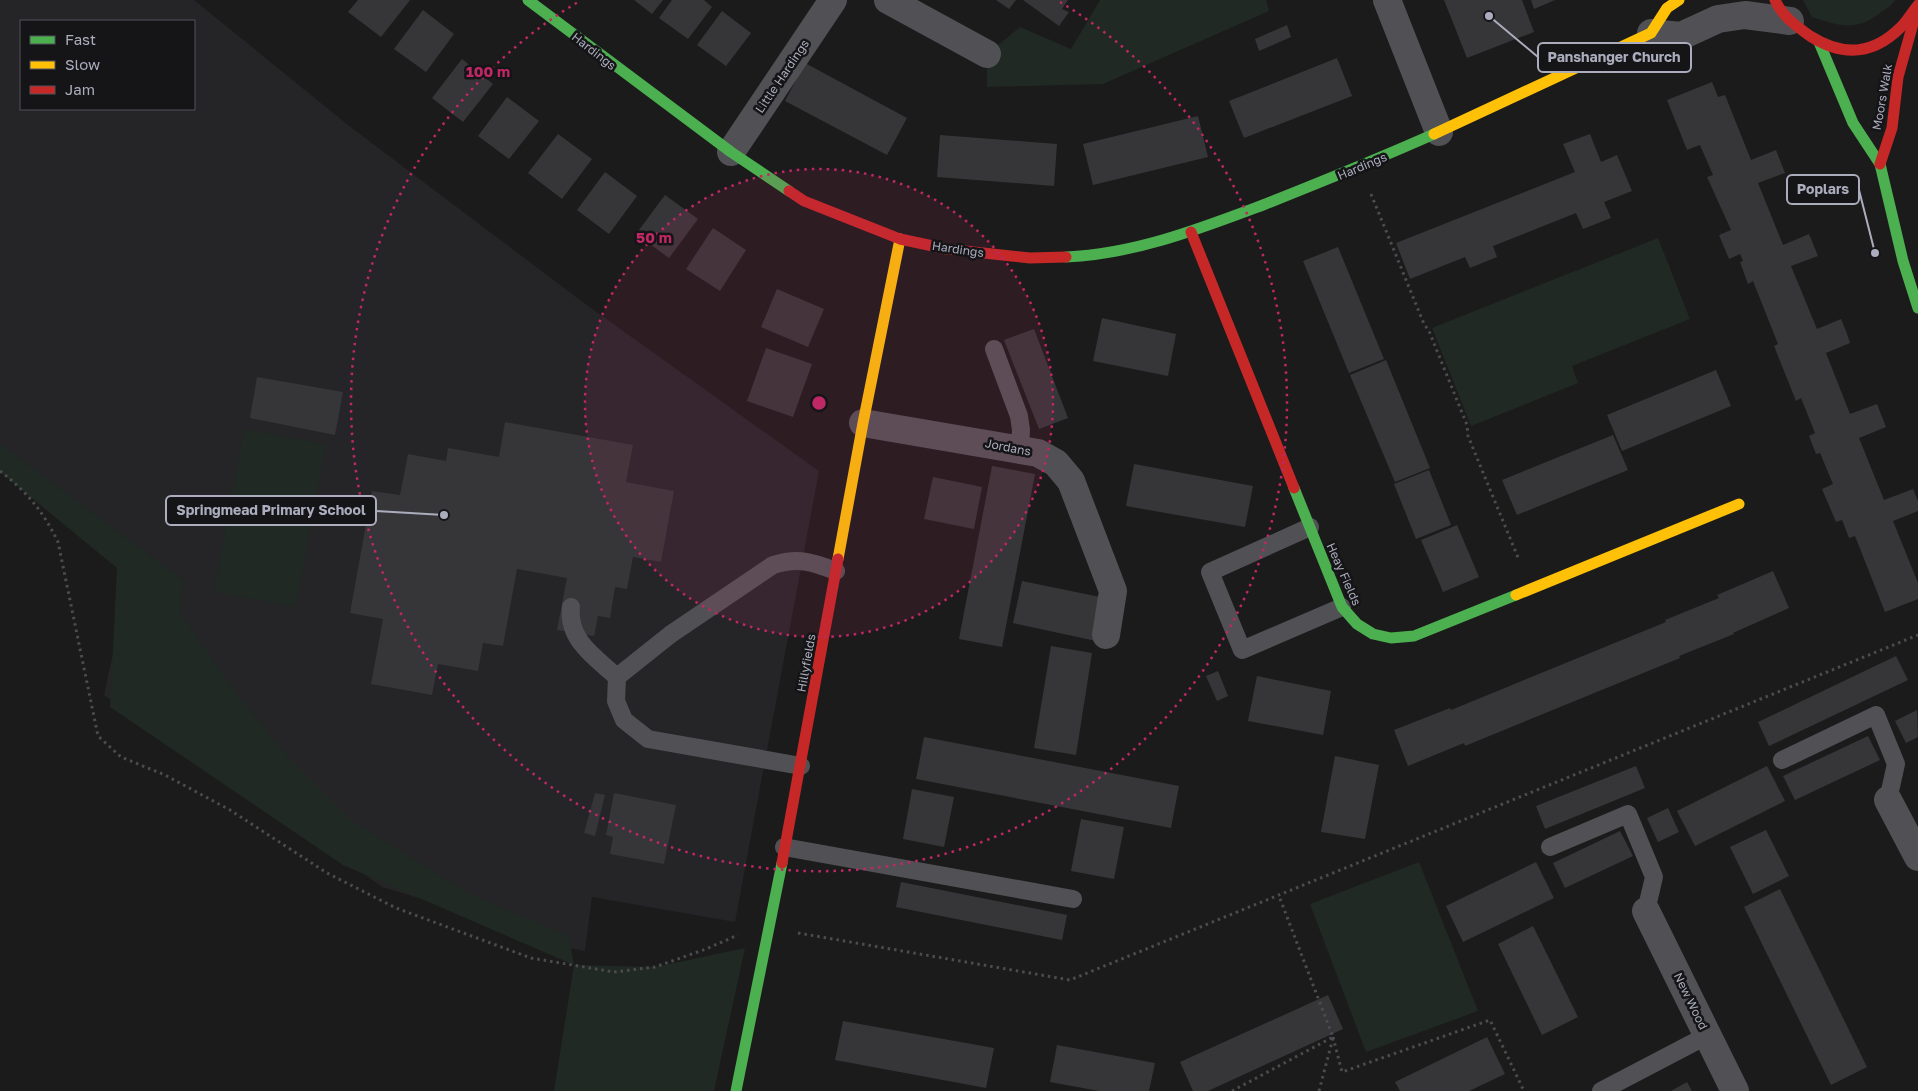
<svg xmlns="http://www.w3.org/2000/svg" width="1918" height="1091" viewBox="0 0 1918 1091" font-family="'Golos Text',sans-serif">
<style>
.built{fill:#252528;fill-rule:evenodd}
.green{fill:#202923}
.building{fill:#363638}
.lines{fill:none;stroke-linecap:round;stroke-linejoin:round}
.path{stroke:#4c4c50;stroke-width:3;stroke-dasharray:2.5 4;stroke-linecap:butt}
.lane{stroke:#515155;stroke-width:18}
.street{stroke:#515155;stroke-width:28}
.fast{stroke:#4caf50;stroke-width:11}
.slow{stroke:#ffc107;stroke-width:11}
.jam{stroke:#c62828;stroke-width:11}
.ring{fill:none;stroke:#c02765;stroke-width:2.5;stroke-dasharray:2.5 5}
.labels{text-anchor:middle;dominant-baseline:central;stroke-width:5;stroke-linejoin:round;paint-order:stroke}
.street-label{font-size:12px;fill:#abadbd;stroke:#151518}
.centre{fill:#c02765;stroke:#151518;stroke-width:2.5}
.ring-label{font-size:15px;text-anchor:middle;font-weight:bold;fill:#c02765;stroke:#151518;stroke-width:5;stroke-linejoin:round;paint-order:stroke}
.leader{fill:none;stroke:#abadbd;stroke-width:2}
.callout-dot{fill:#abadbd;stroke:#151518;stroke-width:2}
.callout{fill:#151518;stroke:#abadbd;stroke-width:2}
.callout-label{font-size:14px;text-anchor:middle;font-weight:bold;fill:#abadbd}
</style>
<rect width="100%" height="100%" fill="#1b1b1b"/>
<path class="built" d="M 0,0 L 194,0 L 348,125 L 584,303 L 819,471 L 735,922 L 592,897 L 585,951 L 550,944 L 459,910 L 382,887 L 242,786 L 104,695 L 133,560 L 0,455 ZM 21,21 L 194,21 L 194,109 L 21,109 Z"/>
<g class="green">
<polygon points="1100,0 1266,0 1269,11 1103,84 987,87 987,54 1020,27 1071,49"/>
<path d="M 1803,0 L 1895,0 C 1892,6 1885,9 1880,13 C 1856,32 1839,26 1812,17 Z"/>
<polygon points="1658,238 1690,319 1572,366 1578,383 1471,426 1432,328"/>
<polygon points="244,429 326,444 296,607 214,592"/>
<polygon points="0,444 184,581 180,612 236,693 291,760 352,821 470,894 569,936 574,965 655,967 745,948 714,1091 554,1091 574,965 343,865 110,707 117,568 0,472"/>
<polygon points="1419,862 1478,1011 1366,1052 1310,904"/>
</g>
<g class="building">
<polygon points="358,0 410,0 381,37 348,12"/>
<polygon points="634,0 663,0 652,14"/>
<polygon points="672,0 704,0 712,7 688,39 659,18"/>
<polygon points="996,0 1016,0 1009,9"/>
<polygon points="1023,0 1068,0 1062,9 1069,12 1059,26"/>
<polygon points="1444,0 1522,0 1534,32 1467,58"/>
<polygon points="1531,0 1555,0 1534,9"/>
<polygon points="423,10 454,34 426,72 394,49"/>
<polygon points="722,11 751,33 726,66 697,45"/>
<polygon points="1287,25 1291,37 1259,51 1255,39"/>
<polygon points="1337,58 1352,96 1244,138 1229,101"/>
<polygon points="462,59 493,84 463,122 432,98"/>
<polygon points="805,63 907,118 887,155 785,101"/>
<polygon points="1712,82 1718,97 1725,95 1751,160 1776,150 1785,173 1758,183 1783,245 1809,234 1818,256 1791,266 1817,329 1841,319 1846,331 1850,343 1826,353 1850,414 1877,404 1886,427 1859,438 1884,500 1913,489 1918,501 1918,511 1893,521 1918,583 1918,599 1885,612 1855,536 1849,538 1842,520 1836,522 1822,489 1833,484 1820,453 1816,454 1809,436 1815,433 1801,398 1796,401 1774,346 1778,344 1753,281 1748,284 1740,262 1743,261 1740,254 1729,259 1719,235 1731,230 1707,177 1713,175 1700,145 1687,150 1667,100"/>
<polygon points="507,97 539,121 509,159 478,136"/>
<polygon points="1198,116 1208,157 1093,185 1083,144"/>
<polygon points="558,134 592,159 562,199 528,173"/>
<polygon points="1590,134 1601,162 1617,155 1632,191 1604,202 1611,218 1583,229 1576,213 1493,246 1497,257 1470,268 1465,257 1410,279 1396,243 1575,172 1563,144"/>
<polygon points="940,135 1057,144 1054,186 937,177"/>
<polygon points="605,172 637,196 609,234 577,210"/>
<polygon points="665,195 698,219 669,258 636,234"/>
<polygon points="713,228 746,250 720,291 686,269"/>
<polygon points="1338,247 1384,359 1349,373 1303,261"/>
<polygon points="777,289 824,309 808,347 761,327"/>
<polygon points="1102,318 1176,334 1168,376 1093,361"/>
<polygon points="1034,329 1068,418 1039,429 1004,340"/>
<polygon points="766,348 812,364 793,417 747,401"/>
<polygon points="1386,360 1430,468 1395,482 1350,375"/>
<polygon points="1716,370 1731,406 1622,451 1607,415"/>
<polygon points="257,377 343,392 335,435 250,418"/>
<polygon points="505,422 633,445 626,482 674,491 661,562 633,557 627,589 615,587 610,618 598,616 594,636 557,630 567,578 517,569 503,646 483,643 478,671 438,664 432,695 371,684 383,619 350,613 372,491 400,495 408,454 446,461 448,448 499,457"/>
<polygon points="1613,435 1628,470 1517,515 1502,480"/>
<polygon points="1134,464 1253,486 1245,527 1126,506"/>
<polygon points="992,466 1035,474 1002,647 959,639"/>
<polygon points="1429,470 1451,525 1416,539 1394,484"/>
<polygon points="933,477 982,487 974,529 924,519"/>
<polygon points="1457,525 1479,577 1443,592 1421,540"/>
<polygon points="1773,571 1789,608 1733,633 1734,634 1679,656 1680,658 1465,746 1464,743 1408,766 1394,730 1450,708 1451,710 1666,622 1665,620 1719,598 1717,595"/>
<polygon points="1022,581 1105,598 1096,641 1013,623"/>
<polygon points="1051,646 1092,653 1076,755 1034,748"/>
<polygon points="1896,656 1908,680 1769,746 1758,722"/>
<polygon points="1218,671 1228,696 1217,701 1206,676"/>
<polygon points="1257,676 1331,691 1323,735 1248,721"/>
<polygon points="1917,710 1918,737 1906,743 1895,721"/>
<polygon points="1868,736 1880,760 1795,800 1783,776"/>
<polygon points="924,737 1179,786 1171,828 916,779"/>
<polygon points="1335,756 1379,765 1365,839 1321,832"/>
<polygon points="1636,766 1645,788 1545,829 1536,806"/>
<polygon points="1767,766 1785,801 1695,846 1677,811"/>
<polygon points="912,789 954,797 944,847 903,839"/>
<polygon points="595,793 605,795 595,836 584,833"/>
<polygon points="614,793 676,805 664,864 610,854 613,837 606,835"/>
<polygon points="1668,808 1679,832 1658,842 1647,818"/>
<polygon points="1081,819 1124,827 1114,879 1071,871"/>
<polygon points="1766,830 1789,876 1753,894 1730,847"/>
<polygon points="1620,831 1633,856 1565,888 1553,863"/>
<polygon points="1536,862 1554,898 1463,942 1446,906"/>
<polygon points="901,882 1067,915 1062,940 896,907"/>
<polygon points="1780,889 1867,1067 1831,1085 1744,907"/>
<polygon points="1533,926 1578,1017 1542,1035 1498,944"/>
<polygon points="1328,995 1343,1029 1208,1091 1193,1091 1180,1062"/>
<polygon points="843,1021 994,1048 986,1088 835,1060"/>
<polygon points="1487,1037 1505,1074 1469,1091 1400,1091 1395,1082"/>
<polygon points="1057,1045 1155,1063 1149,1091 1099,1091 1050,1082"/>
<polygon points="1687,1082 1692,1091 1671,1091"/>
</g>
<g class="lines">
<g class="path">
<polyline points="1371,194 1424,324 1429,331 1467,425 1468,436 1519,560"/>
<path d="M 0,471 C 27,492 43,511 58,542 L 98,736 L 121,757 L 165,775 L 230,810 L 327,873 L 396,908 L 531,958 L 614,972 L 655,967 L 706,949 L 738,935"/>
<polyline points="798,933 1070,980 1918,635"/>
<polyline points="1333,1037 1342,1072 1490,1020 1524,1091"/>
<polyline points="1232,1091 1333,1037 1279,896"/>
<polyline points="1319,1091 1333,1038"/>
</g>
<g class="lane">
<polyline points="994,349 1019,416 1021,430 1020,449"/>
<polyline points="1310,527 1210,572 1242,650 1342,607"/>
<path d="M 571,607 C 567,640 596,658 617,677"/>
<polyline points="1782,760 1876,715 1896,764 1888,800"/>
<path d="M 801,766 L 648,739 L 624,720 L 616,701 L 617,677 L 671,634 L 773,565 C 799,557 812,562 836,571"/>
<polyline points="784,847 1073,899"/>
<polyline points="1550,847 1628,814 1654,877 1646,911"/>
<polyline points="1601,1091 1708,1035"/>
</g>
<g class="street">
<polyline points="888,0 987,54"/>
<polyline points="1387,0 1439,132"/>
<polyline points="1651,33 1681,36 1718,19 1745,15 1790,21"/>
<polyline points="731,152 833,0"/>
<polyline points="863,423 1038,453 1056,463 1071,481 1113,591 1106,635"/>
<polyline points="1888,800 1918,857"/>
<polyline points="1646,911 1735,1091"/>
</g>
<g class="fast">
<polyline points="528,0 731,152 789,191"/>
<polyline points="1819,42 1853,123 1880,164 1903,261 1918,308"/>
<path d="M 1066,257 C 1135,254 1199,229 1263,205 C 1321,182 1378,159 1434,134"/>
<polyline points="1294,488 1342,607 1357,624 1373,634 1391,638 1414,636 1516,595"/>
<polyline points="736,1091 782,863"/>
</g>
<g class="slow">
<polyline points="1434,134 1651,33 1667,8 1679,0"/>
<polyline points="838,559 863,423 900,239"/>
<polyline points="1516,595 1739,504"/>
</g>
<g class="jam">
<path d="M 1775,0 C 1782,16 1796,26 1810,36 C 1843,57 1873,55 1901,27 C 1908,20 1912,12 1918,5"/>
<polyline points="1880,164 1892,128 1898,77 1916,13"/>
<polyline points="789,191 804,201 900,239 947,249 1030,258 1066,257"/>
<polyline points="1191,232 1294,488"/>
<polyline points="782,863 838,559"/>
</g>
</g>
<circle cx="819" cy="403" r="234" fill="#c02765" fill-opacity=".12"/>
<g class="ring">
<circle cx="819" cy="403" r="234"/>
<path d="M1060 2A468 468 0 1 1 578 2"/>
</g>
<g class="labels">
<g class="street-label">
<text transform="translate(594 51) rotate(38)">Hardings</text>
<text transform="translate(782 76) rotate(-56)">Little Hardings</text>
<text transform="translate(1882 97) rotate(-80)">Moors Walk</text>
<text transform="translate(1362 166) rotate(-23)">Hardings</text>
<text transform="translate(958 249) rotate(8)">Hardings</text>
<text transform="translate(1008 447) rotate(11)">Jordans</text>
<text transform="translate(1344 574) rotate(66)">Heay Fields</text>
<text transform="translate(806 663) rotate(-80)">Hillyfields</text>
<text transform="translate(1691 1001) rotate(64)">New Wood</text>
</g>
</g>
<circle cx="819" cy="403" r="8" class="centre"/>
<g class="ring-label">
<text x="488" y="77">100 m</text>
<text x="654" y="243">50 m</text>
</g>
<path class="leader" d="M1489 16L1538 57M1875 253L1859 190M444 515L376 511"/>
<g class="callout-dot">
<circle cx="1489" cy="16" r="5"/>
<circle cx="1875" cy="253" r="5"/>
<circle cx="444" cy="515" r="5"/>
</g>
<g class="callout">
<rect x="1538" y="43" width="153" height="29" rx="5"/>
<rect x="1787" y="175" width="72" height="29" rx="5"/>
<rect x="166" y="496" width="210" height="29" rx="5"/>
</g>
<g class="callout-label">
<text x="1614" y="62">Panshanger Church</text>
<text x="1823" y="194">Poplars</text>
<text x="271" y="515">Springmead Primary School</text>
</g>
<rect x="20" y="20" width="175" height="90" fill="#151518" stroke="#51525a"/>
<rect x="30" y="36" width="25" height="8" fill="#4caf50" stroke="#51525a"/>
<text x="65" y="45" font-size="15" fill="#abadbd">Fast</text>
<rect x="30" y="61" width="25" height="8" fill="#ffc107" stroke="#51525a"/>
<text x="65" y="70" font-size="15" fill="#abadbd">Slow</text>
<rect x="30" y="86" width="25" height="8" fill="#c62828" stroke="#51525a"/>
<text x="65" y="95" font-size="15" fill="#abadbd">Jam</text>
</svg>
